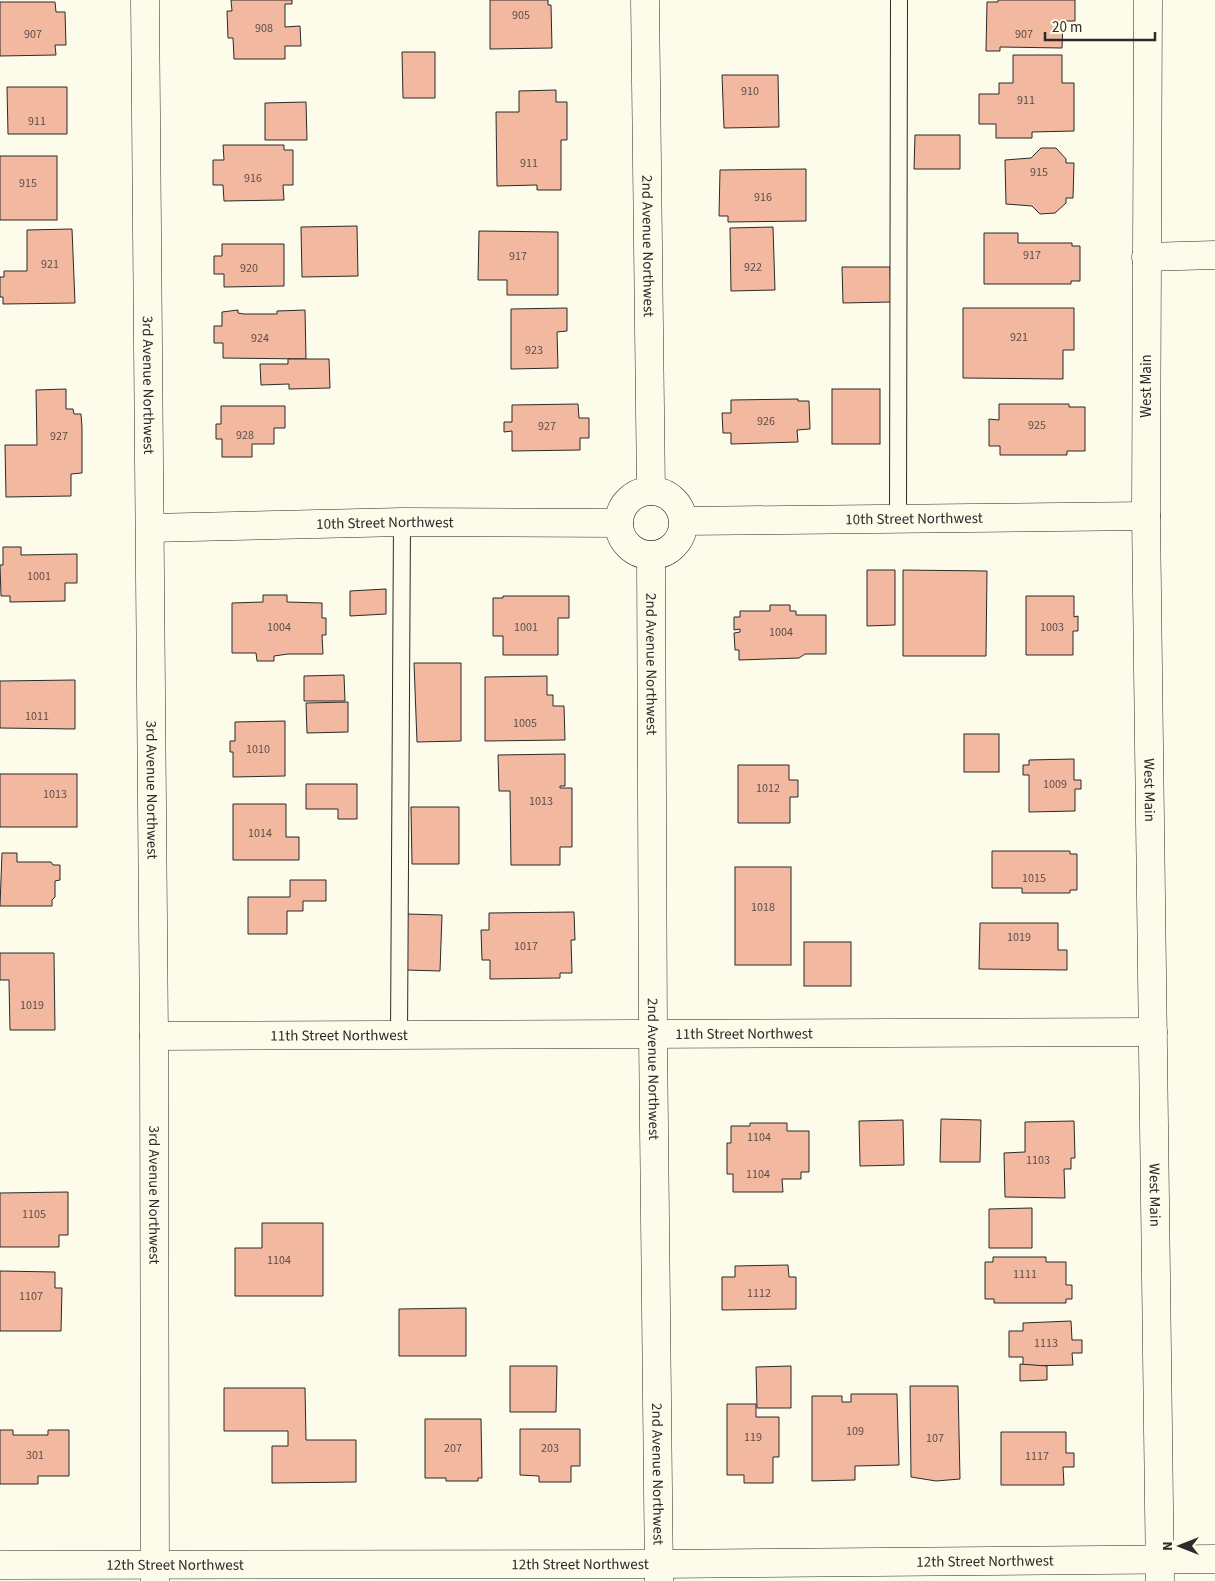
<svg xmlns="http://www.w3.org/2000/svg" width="1215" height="1581" viewBox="0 0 1215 1581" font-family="'Source Sans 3',sans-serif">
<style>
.building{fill:#f2b8a0;stroke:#2b2b2b}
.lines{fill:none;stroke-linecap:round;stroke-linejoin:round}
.lane-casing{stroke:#2b2b2b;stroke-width:18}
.street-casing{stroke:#2b2b2b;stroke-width:29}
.secondary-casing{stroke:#2b2b2b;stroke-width:29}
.lane{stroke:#fdfbea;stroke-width:16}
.street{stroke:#fdfbea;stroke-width:28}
.secondary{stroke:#fdfbea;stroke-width:28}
.labels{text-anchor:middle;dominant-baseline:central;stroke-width:4;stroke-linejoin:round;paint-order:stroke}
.number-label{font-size:12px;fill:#5d4e48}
.street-label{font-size:15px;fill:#2b2b2b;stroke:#fdfbea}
</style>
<rect width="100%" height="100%" fill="#fdfbea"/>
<g class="building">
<polygon points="231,0 292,0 292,4 285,4 285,27 300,26 301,46 285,46 285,59 234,59 233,38 228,38 227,11 232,11"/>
<polygon points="490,0 548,0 548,5 551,5 552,48 490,49"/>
<polygon points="998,0 1075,0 1075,21 1063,21 1062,48 1000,47 1000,51 986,51 987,2 998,2"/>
<polygon points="0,2 55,2 56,12 65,12 66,45 55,45 56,55 0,56"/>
<polygon points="402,52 435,52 435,98 403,98"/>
<polygon points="1013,55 1062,55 1062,83 1074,83 1074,131 1032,132 1032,138 996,138 996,124 979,124 979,94 999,94 999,83 1013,83"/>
<polygon points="722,75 778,75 779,127 724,128"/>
<polygon points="7,87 67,87 67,134 8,134"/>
<polygon points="556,90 556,102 567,102 567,140 561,140 561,190 537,190 537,185 497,186 496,112 519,112 519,91"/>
<polygon points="306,102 307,140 265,140 265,103"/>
<polygon points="915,135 960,135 960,169 914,169"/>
<polygon points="223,145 284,145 284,150 293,150 293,185 283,185 284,200 224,201 223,185 213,185 213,160 224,160"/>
<polygon points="1041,148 1056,148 1066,159 1066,163 1074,163 1073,198 1066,198 1066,203 1055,213 1040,214 1032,206 1006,204 1005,160 1031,158"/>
<rect x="0" y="156" width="57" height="64"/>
<polygon points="806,169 806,221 728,222 728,216 719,216 720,170"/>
<polygon points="357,226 358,276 302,277 301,227"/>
<polygon points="773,227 775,290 731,291 730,228"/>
<polygon points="72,229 75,303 3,304 3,297 0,297 0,277 4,277 4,271 27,271 27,230"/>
<polygon points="479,231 558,232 558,295 507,295 507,280 478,280"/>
<polygon points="984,233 1018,233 1018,243 1072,243 1072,246 1080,246 1080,281 1071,281 1071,284 984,284"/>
<polygon points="222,244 284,244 284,286 224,287 224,274 214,274 214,256 222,256"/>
<polygon points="842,267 890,267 891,302 843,303"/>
<polygon points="567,308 567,331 557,332 558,368 511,369 511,309"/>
<polygon points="963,308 1074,308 1074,350 1063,350 1063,379 963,378"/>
<polygon points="238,310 238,313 244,314 277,314 277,311 305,310 306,359 223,358 223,343 214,343 214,326 222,326 222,312"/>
<polygon points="288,359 329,359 330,388 289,389 289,384 261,385 260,364 288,364"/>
<polygon points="66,389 66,409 73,409 74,414 81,414 82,427 82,473 71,474 71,496 6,497 5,445 37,445 36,390"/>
<rect x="832" y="389" width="48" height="55"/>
<polygon points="798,399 798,401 809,401 810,429 797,430 798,442 731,444 731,433 723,433 722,413 731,413 731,400"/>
<polygon points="578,404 579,418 589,418 589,438 580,438 580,450 512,451 512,431 504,432 504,422 512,422 512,405"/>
<polygon points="999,404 1069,404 1069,407 1085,407 1085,451 1067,451 1067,455 1000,455 1000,446 989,446 989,419 999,420"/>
<polygon points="221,406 285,406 285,428 274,428 274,444 252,444 252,457 222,457 222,439 216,439 216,424 221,424"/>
<polygon points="3,547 21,547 21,555 77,554 77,583 65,583 65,601 10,602 10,596 1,596 0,565 3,565"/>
<polygon points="867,570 895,570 895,625 867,626"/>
<polygon points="903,570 987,571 986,656 903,656"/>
<polygon points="386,589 386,614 350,616 350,591"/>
<polygon points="263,595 287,595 287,602 322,603 322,618 326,618 326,635 322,635 323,654 288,654 274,656 274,661 257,661 256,653 232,653 232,603 263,602"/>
<polygon points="503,596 569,596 569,618 558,618 558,655 503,655 503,636 493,636 493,598 503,598"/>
<polygon points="1026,596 1074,596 1074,617 1078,616 1078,631 1073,631 1073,655 1026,655"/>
<polygon points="770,605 790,605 790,611 796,611 796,615 826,615 826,654 805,654 799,658 739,660 739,650 735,650 734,633 740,632 740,629 734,630 734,617 740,617 740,611 770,611"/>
<polygon points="414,663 461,663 461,741 417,742"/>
<polygon points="344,675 345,701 304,701 304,676"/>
<polygon points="547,676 547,695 553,695 553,706 564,706 565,740 485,741 485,677"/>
<polygon points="75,680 75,729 0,728 0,681"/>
<polygon points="348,702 348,732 307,733 306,703"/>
<polygon points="285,721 285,776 233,777 233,752 230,752 230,741 235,741 235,722"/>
<rect x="964" y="734" width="35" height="38"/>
<polygon points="565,754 565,786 560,786 560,788 572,788 572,847 560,847 560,865 511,865 510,791 499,791 498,755"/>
<polygon points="1074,759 1074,780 1081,780 1081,789 1075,789 1075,811 1029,812 1029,775 1023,775 1023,765 1029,765 1029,760"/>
<polygon points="738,765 789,765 789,780 798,780 798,797 790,797 790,823 738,823"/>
<rect x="0" y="774" width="77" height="53"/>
<polygon points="306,784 357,784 357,819 338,819 338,809 306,809"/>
<polygon points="233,804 286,804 286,837 299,837 299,860 233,860"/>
<polygon points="411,807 459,807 459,864 412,864"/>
<polygon points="992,851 1070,851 1070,854 1077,854 1077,890 1070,890 1070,893 1022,893 1022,888 992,888"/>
<polygon points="2,853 17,853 17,862 51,862 53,865 60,865 60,880 55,881 55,897 52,900 52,906 0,906"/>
<rect x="735" y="867" width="56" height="98"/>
<polygon points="290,880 326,880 326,901 303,901 303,911 287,911 287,934 248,934 248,897 290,897"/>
<polygon points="574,912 575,940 571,940 572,973 560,973 560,978 490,979 490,960 482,960 481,930 489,930 489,913"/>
<polygon points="407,914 442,915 440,971 406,970"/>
<polygon points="980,923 1058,923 1058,950 1067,950 1067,970 979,969"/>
<rect x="804" y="942" width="47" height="44"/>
<polygon points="0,953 54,953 55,1030 10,1030 9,980 0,980"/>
<polygon points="941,1119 981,1120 980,1162 940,1162"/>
<polygon points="903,1120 904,1165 860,1166 859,1121"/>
<polygon points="1074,1121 1075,1158 1071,1158 1071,1169 1064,1169 1065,1198 1005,1197 1004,1153 1025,1152 1025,1122"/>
<polygon points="750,1123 787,1123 787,1131 809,1131 809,1172 801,1172 801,1179 782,1179 783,1192 733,1192 733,1174 727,1174 727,1143 731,1143 731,1126 750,1126"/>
<polygon points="68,1192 68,1235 59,1235 59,1247 0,1247 0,1193"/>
<polygon points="1032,1208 1032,1248 989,1248 989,1209"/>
<polygon points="262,1223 323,1223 323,1296 235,1296 235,1248 262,1248"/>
<polygon points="993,1257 1046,1257 1046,1262 1066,1262 1066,1285 1072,1285 1072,1299 1066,1299 1066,1303 994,1303 994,1299 985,1299 985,1262 993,1262"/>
<polygon points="788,1265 789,1277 796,1277 796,1309 722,1310 722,1277 735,1277 735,1266"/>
<polygon points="0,1271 55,1272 55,1288 62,1288 61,1331 0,1331"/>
<polygon points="466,1308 466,1356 399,1356 399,1309"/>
<polygon points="1071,1321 1072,1340 1082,1340 1082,1353 1072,1353 1073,1365 1023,1366 1023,1357 1009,1357 1009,1331 1023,1331 1023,1323"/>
<polygon points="1020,1364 1047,1366 1047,1380 1020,1381"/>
<polygon points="510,1366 557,1366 556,1412 510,1412"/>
<polygon points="791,1366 791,1408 757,1408 756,1367"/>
<polygon points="910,1386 958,1386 960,1479 936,1481 911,1477"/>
<polygon points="224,1388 305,1388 306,1440 356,1440 356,1482 272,1483 272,1446 288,1446 288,1431 224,1431"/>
<polygon points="851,1394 897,1394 899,1465 855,1466 855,1480 812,1481 812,1396 842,1396 842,1402 851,1402"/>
<polygon points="727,1404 756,1404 756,1417 779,1417 779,1457 773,1457 773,1483 744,1483 744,1475 727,1475"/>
<polygon points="425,1419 481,1419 482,1478 478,1478 478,1481 446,1481 446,1478 425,1478"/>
<polygon points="520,1429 580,1429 580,1466 571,1466 571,1482 539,1482 539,1476 520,1475"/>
<polygon points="0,1430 13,1430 13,1435 48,1435 48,1430 69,1430 69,1476 38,1476 38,1484 0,1484"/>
<polygon points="1001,1432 1066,1432 1066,1453 1074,1453 1074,1467 1063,1467 1064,1485 1001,1485"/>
</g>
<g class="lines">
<g class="lane-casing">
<g id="lane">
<polyline points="898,518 899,0"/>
<polyline points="399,1035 402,522"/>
</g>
</g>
<g class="street-casing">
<g id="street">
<path id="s1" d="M 145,0 L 154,1036 L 155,1581"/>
<path id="s2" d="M 645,0 L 651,491"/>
<path id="s3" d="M 1148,0 L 1146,516 L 1160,1581"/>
<polyline points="1146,257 1215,255"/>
<circle cx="651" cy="523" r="32"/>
<path id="s4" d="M 683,521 L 1146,516"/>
<path id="s5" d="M 150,528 L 402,522 L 619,523"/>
<path id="s6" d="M 651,555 L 653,1036 L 659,1581"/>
<path id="s7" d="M 154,1036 L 1153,1032"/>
</g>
</g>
<g class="secondary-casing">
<g id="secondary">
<path id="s8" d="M 0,1565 L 659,1564 L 1215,1559"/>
</g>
</g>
<use href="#lane" class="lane"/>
<use href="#street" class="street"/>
<use href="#secondary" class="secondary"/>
</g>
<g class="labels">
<g class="number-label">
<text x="521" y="15">905</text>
<text x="264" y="28">908</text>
<text x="33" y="34">907</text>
<text x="1024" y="34">907</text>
<text x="750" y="91">910</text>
<text x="1026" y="100">911</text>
<text x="37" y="121">911</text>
<text x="529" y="163">911</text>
<text x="1039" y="172">915</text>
<text x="253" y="178">916</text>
<text x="28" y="183">915</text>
<text x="763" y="197">916</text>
<text x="1032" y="255">917</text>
<text x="518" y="256">917</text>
<text x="50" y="264">921</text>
<text x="753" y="267">922</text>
<text x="249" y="268">920</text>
<text x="1019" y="337">921</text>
<text x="260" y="338">924</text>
<text x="534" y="350">923</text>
<text x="766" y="421">926</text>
<text x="1037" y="425">925</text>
<text x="547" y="426">927</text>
<text x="245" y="435">928</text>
<text x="59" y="436">927</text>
<text x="39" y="576">1001</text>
<text x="279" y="627">1004</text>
<text x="526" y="627">1001</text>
<text x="1052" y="627">1003</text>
<text x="781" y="632">1004</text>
<text x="37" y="716">1011</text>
<text x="525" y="723">1005</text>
<text x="258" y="749">1010</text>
<text x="1055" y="784">1009</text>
<text x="768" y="788">1012</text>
<text x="55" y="794">1013</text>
<text x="541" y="801">1013</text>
<text x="260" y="833">1014</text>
<text x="1034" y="878">1015</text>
<text x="763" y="907">1018</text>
<text x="1019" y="937">1019</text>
<text x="526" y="946">1017</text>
<text x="32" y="1005">1019</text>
<text x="759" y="1137">1104</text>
<text x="1038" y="1160">1103</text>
<text x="758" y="1174">1104</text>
<text x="34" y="1214">1105</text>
<text x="279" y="1260">1104</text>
<text x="1025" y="1274">1111</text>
<text x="759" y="1293">1112</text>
<text x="31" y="1296">1107</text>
<text x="1046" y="1343">1113</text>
<text x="855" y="1431">109</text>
<text x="753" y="1437">119</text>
<text x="935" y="1438">107</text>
<text x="453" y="1448">207</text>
<text x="550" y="1448">203</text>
<text x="35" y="1455">301</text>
<text x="1037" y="1456">1117</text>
</g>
<g class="street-label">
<text stroke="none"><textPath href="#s2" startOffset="246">2nd Avenue Northwest</textPath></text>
<text stroke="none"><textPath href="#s1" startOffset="385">3rd Avenue Northwest</textPath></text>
<text transform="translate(1146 386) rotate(-90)">West Main</text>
<text stroke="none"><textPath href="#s4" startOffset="231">10th Street Northwest</textPath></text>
<text stroke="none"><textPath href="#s5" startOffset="235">10th Street Northwest</textPath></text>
<text stroke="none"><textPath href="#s6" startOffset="109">2nd Avenue Northwest</textPath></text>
<text stroke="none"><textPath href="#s1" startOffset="790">3rd Avenue Northwest</textPath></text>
<text stroke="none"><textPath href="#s3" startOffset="790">West Main</textPath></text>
<text stroke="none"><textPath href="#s7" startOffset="185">11th Street Northwest</textPath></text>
<text stroke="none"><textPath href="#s7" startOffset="590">11th Street Northwest</textPath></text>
<text stroke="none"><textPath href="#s6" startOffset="514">2nd Avenue Northwest</textPath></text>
<text stroke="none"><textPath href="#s1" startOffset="1195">3rd Avenue Northwest</textPath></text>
<text stroke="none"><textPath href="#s3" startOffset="1195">West Main</textPath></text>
<text stroke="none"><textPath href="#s6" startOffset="919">2nd Avenue Northwest</textPath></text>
<text stroke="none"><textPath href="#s8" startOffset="985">12th Street Northwest</textPath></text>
<text stroke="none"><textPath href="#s8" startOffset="580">12th Street Northwest</textPath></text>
<text stroke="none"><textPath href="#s8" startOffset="175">12th Street Northwest</textPath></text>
</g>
</g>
<g transform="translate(1180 1546) rotate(270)" stroke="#fdfbea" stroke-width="4" paint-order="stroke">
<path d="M0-4L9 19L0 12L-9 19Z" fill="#2b2b2b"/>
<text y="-8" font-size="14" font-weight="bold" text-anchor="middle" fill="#2b2b2b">N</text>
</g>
<path d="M1045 32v8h110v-8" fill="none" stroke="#2b2b2b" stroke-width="2.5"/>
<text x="1052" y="32" font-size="15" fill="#2b2b2b" stroke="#fdfbea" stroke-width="4" paint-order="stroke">20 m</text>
</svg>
